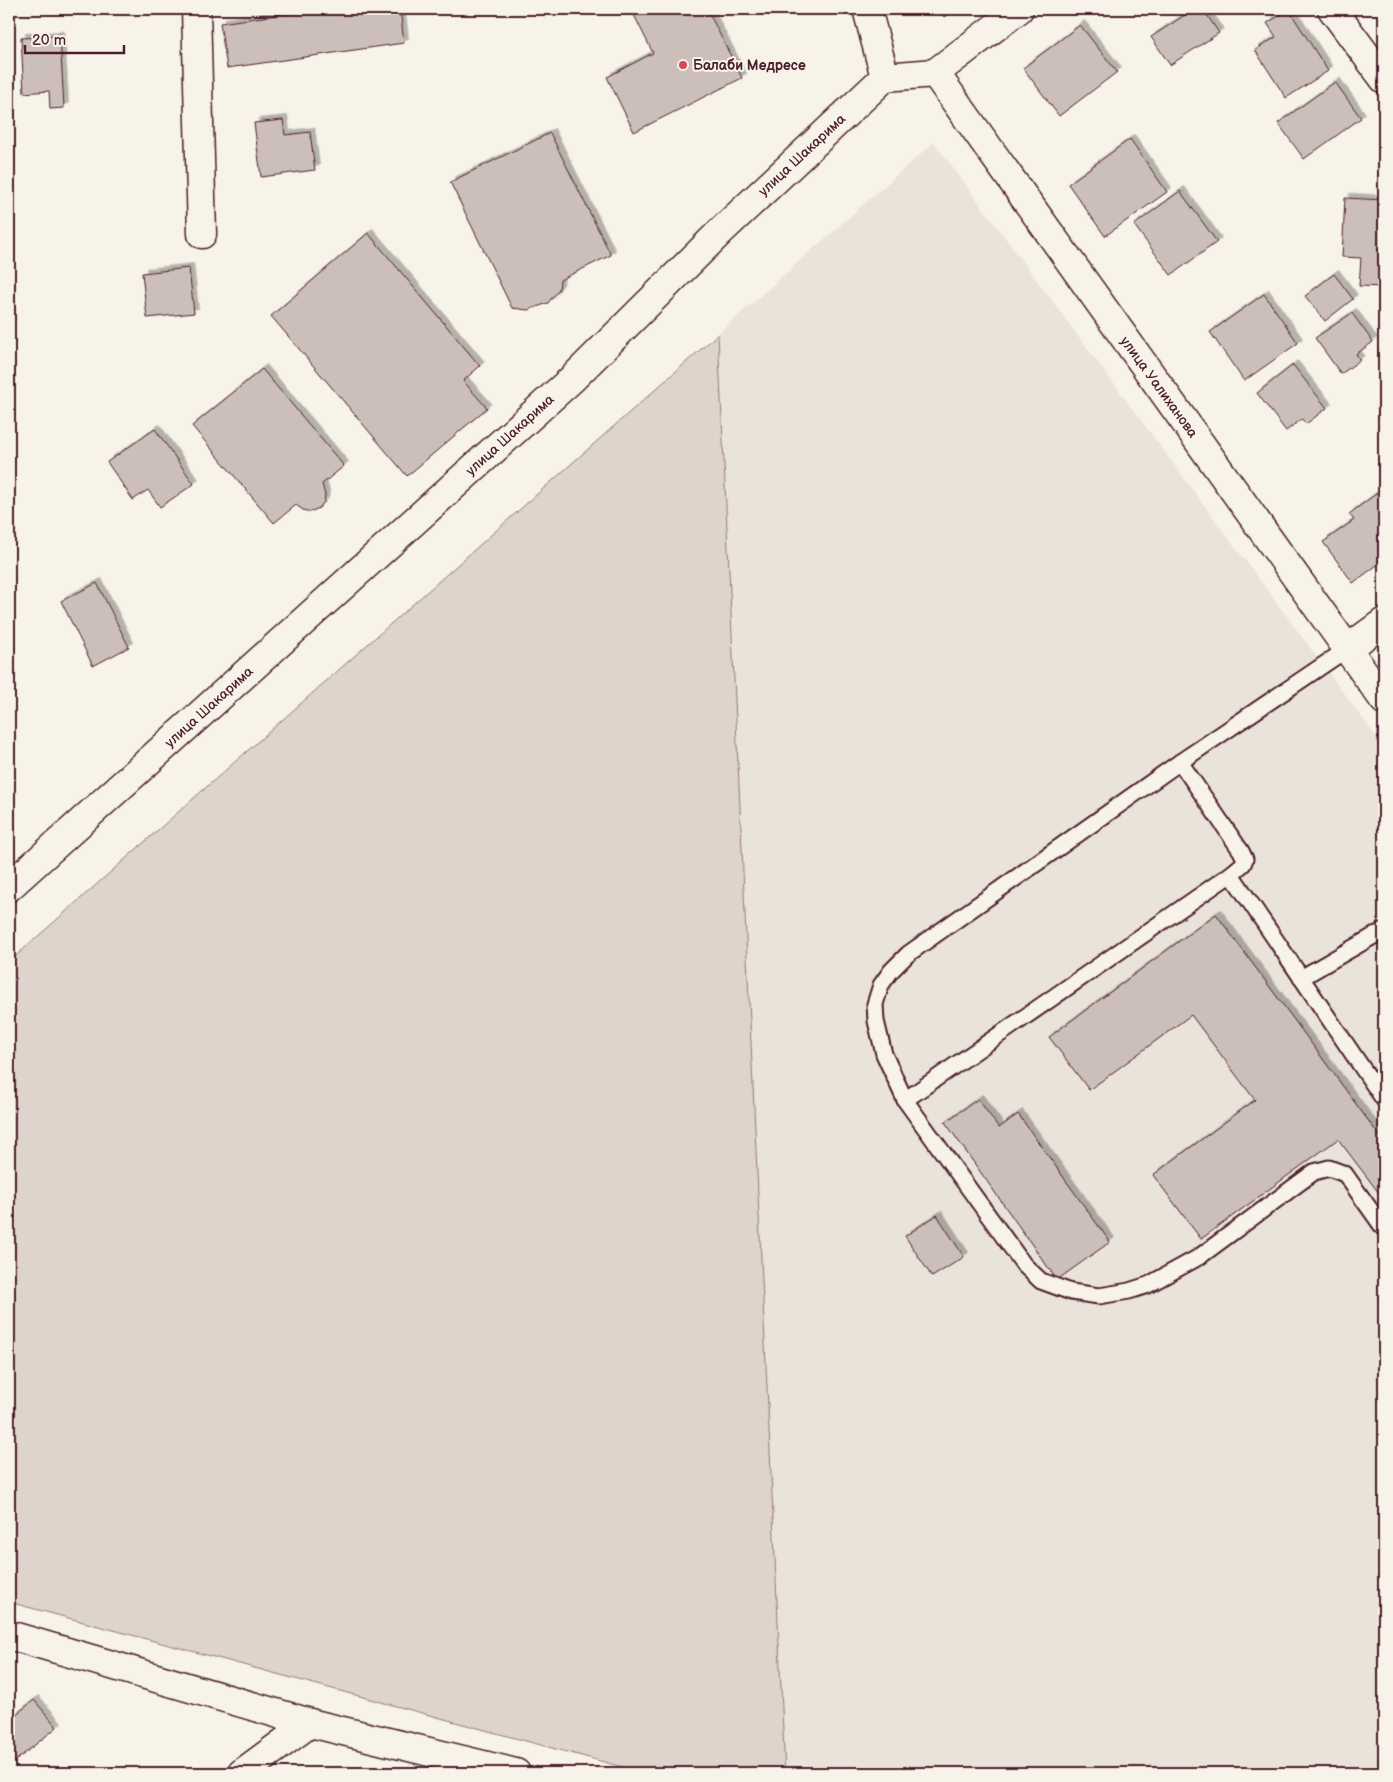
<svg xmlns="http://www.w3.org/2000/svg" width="1393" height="1782" viewBox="0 0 1393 1782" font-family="'Balsamiq Sans',sans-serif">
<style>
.built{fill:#eae3da}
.green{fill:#ded4cc;stroke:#947a7c}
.building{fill:#ccbfb9;stroke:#4a1f2b;filter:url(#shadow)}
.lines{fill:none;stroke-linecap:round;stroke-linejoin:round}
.lane-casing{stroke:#4a1f2b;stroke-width:19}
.street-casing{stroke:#4a1f2b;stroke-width:31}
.lane{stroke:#f7f3e8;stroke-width:15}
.street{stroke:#f7f3e8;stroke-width:28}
.poi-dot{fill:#d1495b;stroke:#f7f3e8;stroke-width:2}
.labels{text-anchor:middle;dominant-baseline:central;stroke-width:4;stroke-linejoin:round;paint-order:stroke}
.poi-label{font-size:14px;font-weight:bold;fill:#4a1f2b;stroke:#f7f3e8;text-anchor:start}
.street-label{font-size:14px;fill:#4a1f2b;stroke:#f7f3e8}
</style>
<defs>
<filter id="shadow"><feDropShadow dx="4.5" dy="-4.5" stdDeviation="0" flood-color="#0004"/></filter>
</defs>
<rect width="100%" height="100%" fill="#f7f3e8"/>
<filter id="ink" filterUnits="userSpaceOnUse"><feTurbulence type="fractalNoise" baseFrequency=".02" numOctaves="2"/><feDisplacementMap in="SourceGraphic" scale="10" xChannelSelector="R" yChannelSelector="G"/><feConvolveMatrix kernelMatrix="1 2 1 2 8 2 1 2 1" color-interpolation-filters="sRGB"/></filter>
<g filter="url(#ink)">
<polygon class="built" points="934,142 1384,747 1384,1773 645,1773 9,1602 9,962"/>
<polygon class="green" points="718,334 785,1773 645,1773 9,1602 9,962"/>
<g class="building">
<polygon points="320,9 400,9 404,43 227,68 220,23"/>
<polygon points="631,9 707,9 742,78 634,132 607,77 653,53"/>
<polygon points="938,9 955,9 944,17"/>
<polygon points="1194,9 1203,9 1219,33 1170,65 1151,37"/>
<polygon points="1289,10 1328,71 1286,98 1255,50 1276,37 1267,23"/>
<polygon points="1080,25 1117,72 1059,116 1023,68"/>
<polygon points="60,36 64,108 50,109 49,91 24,93 21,38"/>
<polygon points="1335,82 1361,118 1304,159 1278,123"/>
<polygon points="283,120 285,135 310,132 315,170 261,177 254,123"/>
<polygon points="550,133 611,255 560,280 559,289 548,303 528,310 512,308 450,182"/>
<polygon points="1130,139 1167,192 1105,236 1068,184"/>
<polygon points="1180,191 1217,242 1171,275 1134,225"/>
<polygon points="1345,198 1384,200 1384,287 1359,286 1361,258 1342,257"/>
<polygon points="368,233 480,366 463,381 487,408 407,476 271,316"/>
<polygon points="189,268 194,313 147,318 142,273"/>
<polygon points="1334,274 1353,299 1325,321 1305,296"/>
<polygon points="1264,294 1298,343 1244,381 1210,332"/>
<polygon points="1352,313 1373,342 1356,354 1360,360 1341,374 1315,338"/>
<polygon points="1293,365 1327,408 1306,424 1302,419 1286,431 1257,393"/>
<polygon points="262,369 344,466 322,484 325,495 324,502 319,508 310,512 303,510 296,505 274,523 192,426"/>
<polygon points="155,429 194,484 160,507 148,490 133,500 107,462"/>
<polygon points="1384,488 1384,560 1353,583 1323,542 1354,520 1349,514"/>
<polygon points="97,583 129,647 93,666 61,601"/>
<polygon points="1216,914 1384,1142 1384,1189 1379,1193 1338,1139 1201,1239 1153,1175 1255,1100 1191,1015 1089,1090 1049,1037"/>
<polygon points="978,1099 999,1128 1018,1114 1110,1242 1057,1280 945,1122"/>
<polygon points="937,1215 964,1257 932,1277 905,1236"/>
<polygon points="34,1700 57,1727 9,1766 9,1720"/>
</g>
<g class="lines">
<g class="lane-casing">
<g id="lane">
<polyline points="1347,649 1180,762 908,954 891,971 881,985 875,1004 876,1021 884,1054 905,1100 1024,1265 1041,1281 1071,1292 1099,1296 1129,1291 1148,1285 1199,1257 1314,1172 1329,1168 1345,1174 1384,1229"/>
<polyline points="1231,874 1384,1100"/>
<polyline points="1301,978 1384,930"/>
<polyline points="905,1100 1231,874 1243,864 1245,859 1241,851 1180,762"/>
</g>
</g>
<g class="street-casing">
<g id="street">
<polyline points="196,9 202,234"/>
<polyline points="867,9 885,77"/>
<polyline points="1332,9 1384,79"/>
<polyline points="935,73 1384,700"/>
<polyline points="1347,649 1384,622"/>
<polyline points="9,887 572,379 720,232 885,77 935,73 1019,9"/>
<polyline points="9,1635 310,1723 516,1773"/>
<polyline points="242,1773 310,1723"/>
</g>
</g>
<use href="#lane" class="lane"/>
<use href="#street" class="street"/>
</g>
</g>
<circle class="poi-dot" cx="683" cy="65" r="5"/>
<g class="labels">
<g class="poi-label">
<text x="693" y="65">Балаби Медресе</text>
</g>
<g class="street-label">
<text transform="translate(802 155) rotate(-43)">улица Шакарима</text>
<text transform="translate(1159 387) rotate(54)">улица Уалиханова</text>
<text transform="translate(510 435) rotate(-42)">улица Шакарима</text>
<text transform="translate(209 707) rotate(-42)">улица Шакарима</text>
</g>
</g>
<rect width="1393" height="1782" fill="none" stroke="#f7f3e8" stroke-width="30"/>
<rect x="15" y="15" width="1363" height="1752" fill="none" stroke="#4a1f2b" stroke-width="2" filter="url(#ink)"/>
<path d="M25 45v8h99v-8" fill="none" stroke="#4a1f2b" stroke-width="2.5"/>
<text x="32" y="45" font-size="15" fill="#4a1f2b" stroke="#f7f3e8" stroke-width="4" paint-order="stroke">20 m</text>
</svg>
